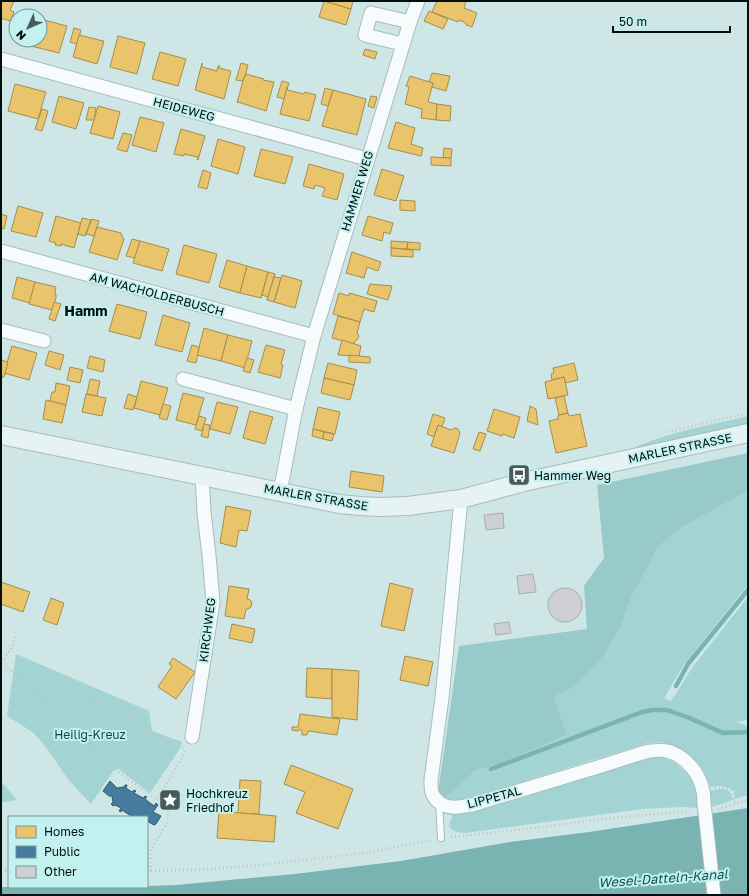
<svg xmlns="http://www.w3.org/2000/svg" width="749" height="896" viewBox="0 0 749 896" font-family="'Golos Text',sans-serif">
<style>
.green{fill:#a3d3d2}
.forest{fill:#98cac9}
.water{fill:#79b3b2}
.homes{fill:#e9c46a;stroke:#a38e4f}
.public{fill:#457b9d;stroke:#315b72}
.lines{fill:none;stroke-linecap:round;stroke-linejoin:round}
.stream{stroke:#79b3b2;stroke-width:4.5}
.building{fill:#ceced3;stroke:#a9adb0}
.lane-casing{stroke:#a9bcbc;stroke-width:8}
.street-casing{stroke:#a9bcbc;stroke-width:15}
.secondary-casing{stroke:#a9bcbc;stroke-width:20}
.path{stroke:#bec5c5;stroke-width:2.5;stroke-dasharray:1 3;stroke-linecap:butt}
.lane{stroke:#f8fbfb;stroke-width:6}
.street{stroke:#f8fbfb;stroke-width:13}
.secondary{stroke:#e7f2f2;stroke-width:18}
.street-bridge-casing{stroke:#a9bcbc;stroke-width:15;stroke-linecap:butt}
.street-bridge{stroke:#f8fbfb;stroke-width:13}
.labels{text-anchor:middle;dominant-baseline:central;stroke-width:4;stroke-linejoin:round;paint-order:stroke}
.street-label{font-size:12px;fill:#010f0f;stroke:#c3f1f0}
.poi-label{font-size:12px;fill:#010f0f;stroke:#c3f1f0;text-anchor:start}
.park-label{font-size:12px;fill:#1b3e3e;stroke:#c3f1f0}
.water-label{font-size:13px;font-style:italic;fill:#105150;stroke:#c3f1f0}
.quarter-label{font-size:14px;font-weight:bold;fill:#010f0f;stroke:#c3f1f0}
</style>
<rect width="100%" height="100%" fill="#cee6e6"/>
<g class="green">
<path d="M 748,416 L 748,425 L 665,444 L 637,448 L 638,446 C 673,431 711,425 748,416 Z"/>
<path d="M 748,491 L 748,585 L 683,666 L 664,698 L 671,701 L 692,668 L 748,597 L 748,720 L 736,722 L 748,726 L 748,795 L 735,799 L 734,791 C 725,785 720,786 710,787 C 704,765 687,747 664,743 C 659,742 654,743 648,743 L 563,769 L 472,798 L 457,802 L 443,800 L 476,770 L 491,767 L 554,697 L 570,689 L 620,628 L 631,598 L 658,547 L 682,527 Z"/>
<polygon points="16,654 149,711 152,731 182,742 179,750 150,793 117,768 113,771 91,804 67,778 48,750 34,733 7,716"/>
<path d="M 659,757 C 663,758 668,759 671,761 C 682,766 695,781 697,792 C 698,797 698,803 698,808 L 682,807 L 642,809 L 465,833 C 457,832 451,832 449,824 L 452,818 L 451,812 L 595,774 L 648,758 Z"/>
<polygon points="1,781 17,800 1,802"/>
<path d="M 723,789 C 730,790 730,793 733,800 L 712,807 L 709,791 Z"/>
</g>
<polygon class="forest" points="748,453 748,491 682,527 658,547 631,598 620,628 602,657 570,689 554,697 566,735 491,767 476,770 443,800 438,793 459,646 587,629 584,586 604,558 597,485"/>
<polygon class="water" points="748,808 748,895 1,895 1,887 147,887 147,886 176,885 295,874 401,861 510,842 589,832"/>
<g class="homes">
<polygon points="1,1 14,1 10,10 14,12 10,21 1,18"/>
<polygon points="324,1 351,9 346,25 319,17"/>
<polygon points="324,1 353,1 351,9"/>
<polygon points="437,1 466,1 464,8 477,13 472,27 466,25 466,23 459,20 458,22 432,12"/>
<polygon points="429,11 448,19 443,29 424,21"/>
<polygon points="40,19 67,26 59,53 31,46 32,40 40,40"/>
<polygon points="74,28 81,30 77,44 70,42"/>
<polygon points="79,35 103,41 104,41 97,64 73,57"/>
<polygon points="118,36 145,43 137,74 110,67"/>
<polygon points="365,49 377,52 375,59 363,55"/>
<polygon points="160,52 186,59 178,86 152,79"/>
<polygon points="202,63 202,67 217,71 218,66 220,66 219,68 231,71 224,99 195,90"/>
<polygon points="241,63 248,65 245,77 244,77 243,81 236,80"/>
<polygon points="432,73 450,76 446,91 432,87 433,83 429,82"/>
<polygon points="246,74 264,79 263,80 274,82 266,111 238,102 237,103 244,77 245,77"/>
<polygon points="410,76 433,83 428,102 437,104 436,120 421,118 422,109 405,104 409,87 406,86"/>
<polygon points="282,81 289,83 284,99 277,97"/>
<polygon points="15,84 46,92 38,119 8,111"/>
<polygon points="287,87 287,90 304,94 305,92 316,95 309,121 280,114"/>
<polygon points="325,88 333,90 328,106 321,104"/>
<polygon points="333,90 366,99 357,135 322,126"/>
<polygon points="59,96 84,103 76,129 52,122"/>
<polygon points="371,96 377,97 374,108 368,106"/>
<polygon points="437,104 451,106 450,121 436,120"/>
<polygon points="98,106 120,112 113,139 90,133"/>
<polygon points="89,107 96,108 94,120 86,120"/>
<polygon points="42,109 48,111 42,131 35,129"/>
<polygon points="140,117 164,123 156,152 132,145"/>
<polygon points="396,122 415,128 411,144 423,148 421,156 388,148"/>
<polygon points="181,129 205,136 198,160 197,160 198,157 184,154 184,156 174,154"/>
<polygon points="123,133 132,135 127,152 117,149"/>
<polygon points="218,139 245,147 238,174 211,166"/>
<polygon points="444,148 452,149 451,158 443,158"/>
<polygon points="261,149 293,157 285,184 254,176"/>
<polygon points="431,157 451,158 451,166 431,165"/>
<polygon points="309,164 344,174 337,200 322,196 325,188 315,185 314,189 303,186"/>
<polygon points="382,169 404,176 396,201 374,195"/>
<polygon points="203,170 211,173 207,189 198,187"/>
<polygon points="400,200 415,201 415,211 400,210"/>
<polygon points="18,206 43,213 36,237 11,231"/>
<polygon points="1,214 7,216 4,229 1,228"/>
<polygon points="56,216 81,223 74,248 61,244 61,246 55,245 56,243 49,241"/>
<polygon points="368,216 393,223 390,234 384,232 382,241 362,235"/>
<polygon points="82,218 91,220 85,236 78,234"/>
<polygon points="92,219 99,221 94,236 86,234"/>
<polygon points="97,227 121,233 123,238 124,239 117,260 89,252"/>
<polygon points="132,239 140,241 135,258 126,256"/>
<polygon points="140,241 169,249 162,271 133,263"/>
<polygon points="391,241 408,242 407,249 391,248"/>
<polygon points="408,242 420,243 420,250 407,249"/>
<polygon points="184,245 217,254 209,283 176,274"/>
<polygon points="391,248 413,250 413,257 391,256"/>
<polygon points="352,252 381,262 378,271 367,267 364,278 346,273"/>
<polygon points="227,260 247,266 240,293 219,287"/>
<polygon points="247,266 268,272 261,298 240,293"/>
<polygon points="268,272 275,274 267,300 268,297 262,295"/>
<polygon points="275,274 274,277 281,278 274,302 267,300"/>
<polygon points="282,275 302,281 295,308 274,302"/>
<polygon points="17,277 35,282 30,303 12,298"/>
<polygon points="35,282 56,287 55,292 56,295 56,298 52,310 29,304"/>
<polygon points="370,284 392,286 388,300 367,294"/>
<polygon points="339,293 349,296 349,293 377,301 374,312 364,309 360,322 333,314"/>
<polygon points="54,302 61,304 55,321 49,319"/>
<polygon points="117,304 147,312 140,339 109,331"/>
<polygon points="163,315 190,323 182,352 155,345"/>
<polygon points="338,316 360,322 357,333 359,336 357,340 354,342 354,344 332,338"/>
<polygon points="204,328 228,335 221,361 197,355"/>
<polygon points="228,335 252,341 245,368 221,361"/>
<polygon points="342,340 361,346 359,356 338,355"/>
<polygon points="192,345 199,347 196,363 187,361"/>
<polygon points="266,345 285,350 281,364 283,365 280,378 258,372"/>
<polygon points="12,346 37,353 29,380 4,373"/>
<polygon points="49,351 64,355 60,370 45,365"/>
<polygon points="349,355 370,357 370,363 349,362"/>
<polygon points="90,356 105,360 103,372 87,368"/>
<polygon points="247,358 254,360 250,373 243,371"/>
<polygon points="1,360 8,362 4,377 1,377"/>
<polygon points="328,363 357,370 354,385 324,378"/>
<polygon points="574,363 578,380 565,383 564,377 552,380 551,374 554,373 553,368"/>
<polygon points="70,367 83,370 80,383 67,380"/>
<polygon points="564,377 568,395 548,399 545,382"/>
<polygon points="324,378 354,385 350,400 321,393"/>
<polygon points="90,379 100,381 97,396 87,394"/>
<polygon points="141,381 168,388 160,415 134,408"/>
<polygon points="56,383 70,386 66,405 50,401 52,392 55,392"/>
<polygon points="183,393 204,398 196,425 176,420"/>
<polygon points="86,394 106,398 102,416 82,412"/>
<polygon points="128,394 137,397 133,410 124,408"/>
<polygon points="564,396 568,413 559,415 555,398"/>
<polygon points="46,400 66,405 62,423 43,419"/>
<polygon points="217,402 238,407 230,434 210,429"/>
<polygon points="163,404 171,406 167,420 159,418"/>
<polygon points="530,406 536,409 538,425 527,421"/>
<polygon points="318,407 340,412 335,434 313,429"/>
<polygon points="494,409 520,417 514,438 503,434 502,436 487,431"/>
<polygon points="250,411 273,417 265,444 243,438"/>
<polygon points="568,413 569,416 580,414 587,446 556,453 549,421 558,419 558,415 559,415"/>
<polygon points="433,414 445,418 442,427 438,425 434,437 427,434"/>
<polygon points="199,416 206,418 202,431 195,429"/>
<polygon points="204,424 210,425 208,438 201,436"/>
<polygon points="438,425 451,430 455,428 458,429 460,433 454,453 431,446"/>
<polygon points="313,429 324,432 323,439 312,436"/>
<polygon points="324,432 334,434 332,441 323,439"/>
<polygon points="479,432 486,434 480,451 473,449"/>
<polygon points="351,471 384,476 382,492 349,487"/>
<polygon points="226,506 251,511 247,531 239,530 236,547 220,543"/>
<polygon points="1,582 30,592 23,612 1,604 1,605"/>
<polygon points="390,583 413,589 404,631 381,626"/>
<polygon points="229,586 249,589 247,599 249,599 252,602 251,607 248,609 246,609 244,619 225,616"/>
<polygon points="51,598 64,603 57,625 43,620"/>
<polygon points="232,624 255,629 252,643 229,638"/>
<polygon points="405,656 433,662 428,686 400,680"/>
<polygon points="173,658 195,672 176,699 158,687 172,666 169,664"/>
<polygon points="307,668 332,669 332,699 306,697"/>
<polygon points="332,669 359,671 357,720 332,717"/>
<polygon points="300,714 340,719 337,735 308,731 307,735 302,735 302,730 298,730 298,731 292,730 292,727 298,727"/>
<polygon points="291,765 353,789 338,829 296,813 305,792 284,784"/>
<polygon points="240,780 261,781 259,814 238,813"/>
<polygon points="219,811 276,816 274,842 217,838"/>
</g>
<polygon class="public" points="110,781 117,788 124,787 125,785 127,785 126,788 132,792 134,790 136,791 134,793 143,798 145,796 147,797 145,799 154,806 156,803 158,805 153,812 161,816 156,824 154,825 147,821 147,817 130,817 131,816 122,810 121,812 119,811 121,808 115,805 113,806 111,804 113,803 112,796 109,796 103,791"/>
<g class="lines">
<g class="stream">
<polyline points="676,686 688,664 748,590"/>
<polyline points="491,769 642,712 652,710 667,710 687,717 723,733 748,732"/>
</g>
</g>
<g class="building">
<polygon points="503,513 504,528 486,530 484,515"/>
<polygon points="533,574 536,592 519,594 517,576"/>
<circle cx="565" cy="605" r="17"/>
<polygon points="509,622 511,633 496,635 494,624"/>
</g>
<g class="lines">
<g class="lane-casing">
<polyline id="lane" points="439,802 441,838"/>
</g>
<g class="street-casing">
<g id="street">
<polyline points="410,22 418,1"/>
<polyline points="1,59 367,159"/>
<polyline points="1,251 314,336"/>
<polyline points="1,330 44,341"/>
<polyline points="183,379 296,409"/>
<polyline points="280,492 296,409 314,336 410,22 371,13 365,35 402,44"/>
<path d="M 461,499 L 442,698 L 431,780 C 431,784 431,789 432,793 C 435,801 444,807 452,807 C 459,808 466,805 472,805 L 598,767 L 642,753 C 651,750 664,749 673,753 C 688,759 700,775 703,791 C 704,795 704,799 704,803"/>
<polyline points="192,737 213,602 209,555 204,513 202,475"/>
</g>
</g>
<g class="secondary-casing">
<polyline id="secondary" points="1,435 339,504 360,506 380,507 408,506 461,499 524,482 748,433"/>
</g>
<g class="path">
<polyline points="668,432 748,413"/>
<polyline points="1,661 4,660 12,647 16,634"/>
<polyline points="1,665 22,677 64,719 89,746 125,777 157,799"/>
<polyline points="22,677 25,670 142,720 145,733 183,748"/>
<path d="M 715,789 C 732,787 730,789 735,803"/>
<polyline points="718,809 748,800"/>
<polyline points="451,837 543,827 601,819 691,811"/>
<polyline points="1,871 9,871"/>
<polyline points="147,871 212,869 270,864 365,853 431,840"/>
<polyline points="150,871 151,849 165,827 168,819 168,811 165,804 157,799 187,749"/>
</g>
<use href="#lane" class="lane"/>
<use href="#street" class="street"/>
<use href="#secondary" class="secondary"/>
<g class="street-bridge-casing">
<polyline id="street-bridge" points="704,803 714,895"/>
</g>
<use href="#street-bridge" class="street-bridge"/>
</g>
<defs>
<g id="bus-square" transform="scale(1.15)"><rect x="-9" y="-9" width="18" height="18" rx="4" fill="#495a5a" stroke="#c3f1f0"/><path d="M-5-6H5V4H4V6H2V4H-2V6H-4V4H-5ZM-3.5-4V0h7V-4ZM-3.5 1.2v1.5H-2V1.2ZM2 1.2v1.5H3.5V1.2Z" fill="#fff"/></g>
<g id="sight-square" transform="scale(1.15)"><rect x="-9" y="-9" width="18" height="18" rx="4" fill="#495a5a" stroke="#c3f1f0"/><path d="M0-6L1.8-2.2L6-1.7L2.9 1.2L3.7 5.4L0 3.3L-3.7 5.4L-2.9 1.2L-6-1.7L-1.8-2.2Z" fill="#fff"/></g>
</defs>
<g fill-rule="evenodd">
<use href="#bus-square" x="519" y="475"/>
<use href="#sight-square" x="170" y="800"/>
</g>
<g class="labels">
<g class="street-label">
<text transform="translate(184 109) rotate(15)">HEIDEWEG</text>
<text transform="translate(357 191) rotate(-73)">HAMMER WEG</text>
<text transform="translate(157 294) rotate(15)">AM WACHOLDERBUSCH</text>
<text transform="translate(680 448) rotate(-12)">MARLER STRASSE</text>
<text transform="translate(316 497) rotate(10)">MARLER STRASSE</text>
<text transform="translate(207 630) rotate(-83)">KIRCHWEG</text>
<text transform="translate(494 797) rotate(-15)">LIPPETAL</text>
</g>
<g class="poi-label">
<text x="534" y="475">Hammer Weg</text>
<text x="186" y="793">Hochkreuz<tspan x="186" dy="14">Friedhof</tspan></text>
</g>
<g class="park-label">
<text x="90" y="734">Heilig-Kreuz</text>
</g>
<g class="water-label">
<text transform="translate(663 878) rotate(-4)">Wesel-Datteln-Kanal</text>
</g>
<g class="quarter-label">
<text x="86" y="310">Hamm</text>
</g>
</g>
<rect width="749" height="896" fill="none" stroke="#010f0f" stroke-width="4"/>
<rect x="8" y="816" width="140" height="72" fill="#c3f1f0" stroke="#759796"/>
<rect x="16" y="826" width="20" height="12" fill="#e9c46a" stroke="#759796"/>
<text x="44" y="836" font-size="12" fill="#010f0f">Homes</text>
<rect x="16" y="846" width="20" height="12" fill="#457b9d" stroke="#759796"/>
<text x="44" y="856" font-size="12" fill="#010f0f">Public</text>
<rect x="16" y="866" width="20" height="12" fill="#ceced3" stroke="#759796"/>
<text x="44" y="876" font-size="12" fill="#010f0f">Other</text>
<g transform="translate(28 28) rotate(225)"><circle r="19" fill="#c3f1f0" stroke="#759796"/>
<path d="M0-3L7 15L0 10L-7 15Z" fill="#495a5a"/>
<text y="-6" font-size="11" font-weight="bold" text-anchor="middle" fill="#010f0f">N</text>
</g>
<path d="M613 26v6h117v-6" fill="none" stroke="#010f0f" stroke-width="2"/>
<text x="619" y="26" font-size="12" fill="#010f0f" stroke="#c3f1f0" stroke-width="3" paint-order="stroke">50 m</text>
</svg>
